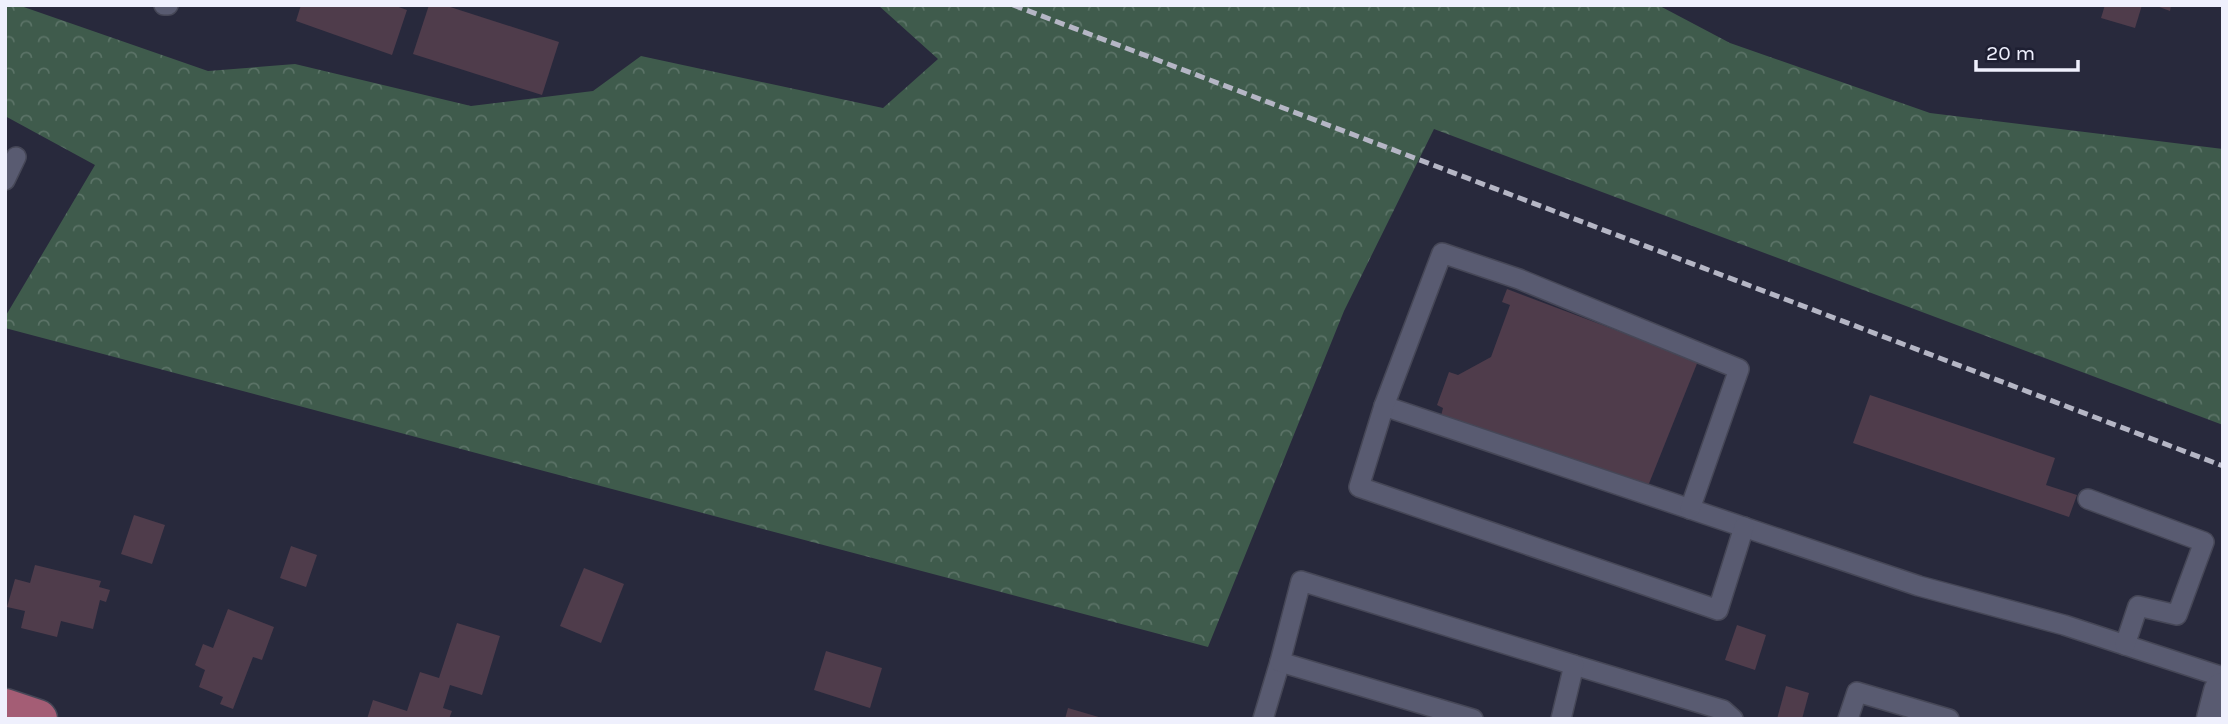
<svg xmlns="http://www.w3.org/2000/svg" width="2228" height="724" viewBox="0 0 2228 724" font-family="Karla,sans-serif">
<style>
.forest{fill:url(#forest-crowns)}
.building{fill:#4f3c4b}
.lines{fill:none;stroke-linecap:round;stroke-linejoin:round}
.lane-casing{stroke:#464757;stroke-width:22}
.street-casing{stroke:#464757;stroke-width:41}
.primary-casing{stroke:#464757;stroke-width:41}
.lane{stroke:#595b71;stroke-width:19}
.street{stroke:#595b71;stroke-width:38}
.primary{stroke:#a45d75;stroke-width:38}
.rail{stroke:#b5b6c5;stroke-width:5;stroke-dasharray:10 5;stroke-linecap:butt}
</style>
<defs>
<pattern id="forest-crowns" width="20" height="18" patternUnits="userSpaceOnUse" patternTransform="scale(1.75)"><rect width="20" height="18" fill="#3f5b4c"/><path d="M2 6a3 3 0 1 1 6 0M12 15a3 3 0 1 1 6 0" fill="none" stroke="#5b7367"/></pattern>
</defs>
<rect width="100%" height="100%" fill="#28293c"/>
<polygon class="forest" points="5,5 18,5 208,71 295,64 471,106 593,91 641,56 883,108 938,59 878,5 1658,5 1730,43 1930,113 2223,149 2223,425 1434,129 1344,311 1208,647 5,328 5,317 95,165 5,116"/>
<g class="building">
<polygon points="301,5 393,5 407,10 392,55 296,21"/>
<polygon points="429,5 444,5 559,42 542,95 413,54"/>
<polygon points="2105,5 2142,5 2135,28 2101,18"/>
<polygon points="2154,5 2171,5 2170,11"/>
<polygon points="1507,289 1698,361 1646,491 1441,416 1443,408 1437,405 1449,372 1458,375 1491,357 1510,305 1502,302"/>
<polygon points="1870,395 2055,458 2046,485 2077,495 2069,517 1853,443"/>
<polygon points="134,515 165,525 152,564 121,554"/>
<polygon points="291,546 317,555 306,587 280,578"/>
<polygon points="35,565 101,581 99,587 110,590 106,602 100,600 93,629 61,621 57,637 21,628 25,611 7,607 15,579 30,583"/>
<polygon points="584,568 624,584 601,643 560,626"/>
<polygon points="228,609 274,627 262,660 253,657 233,709 220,704 223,697 199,687 205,670 195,665 203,644 213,648"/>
<polygon points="457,623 500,636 482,695 450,685 443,708 452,711 449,719 367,719 373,700 407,711 420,672 439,678"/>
<polygon points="1737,625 1766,635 1755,670 1725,660"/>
<polygon points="826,651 882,668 870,708 814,690"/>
<polygon points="1786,686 1809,693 1802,719 1777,719"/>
<polygon points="1068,708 1102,718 1102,719 1065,719"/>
</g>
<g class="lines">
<g class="lane-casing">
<g id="lane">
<polyline points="164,5 168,5"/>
<polyline points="5,180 16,157"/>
<polyline points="1384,406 1919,586 2064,625 2223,677"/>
<polyline points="2088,499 2204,542 2177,615 2138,606 2125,645"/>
<polyline points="1690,509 1739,369 1519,279 1442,253 1384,406 1359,487 1718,610 1744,527"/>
<polyline points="1574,665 1723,710 1733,719"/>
<polyline points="1263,719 1280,662"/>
<polyline points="1473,719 1280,662 1301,581 1574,665 1561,719"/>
<polyline points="1848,719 1857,692 1949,719"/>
</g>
</g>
<g class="street-casing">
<polyline id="street" points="2216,719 2223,692"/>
</g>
<g class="primary-casing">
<polyline id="primary" points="5,708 38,719"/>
</g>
<use href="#lane" class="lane"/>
<use href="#street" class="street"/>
<use href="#primary" class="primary"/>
<polyline class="rail" points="1013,5 2223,466"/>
</g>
<rect width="2228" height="724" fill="none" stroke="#eff0fd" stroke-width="14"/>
<path d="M1976 60v10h102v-10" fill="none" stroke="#eff0fd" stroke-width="3.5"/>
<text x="1986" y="60" font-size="21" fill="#eff0fd" stroke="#1e1f32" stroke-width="5" paint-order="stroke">20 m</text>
</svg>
